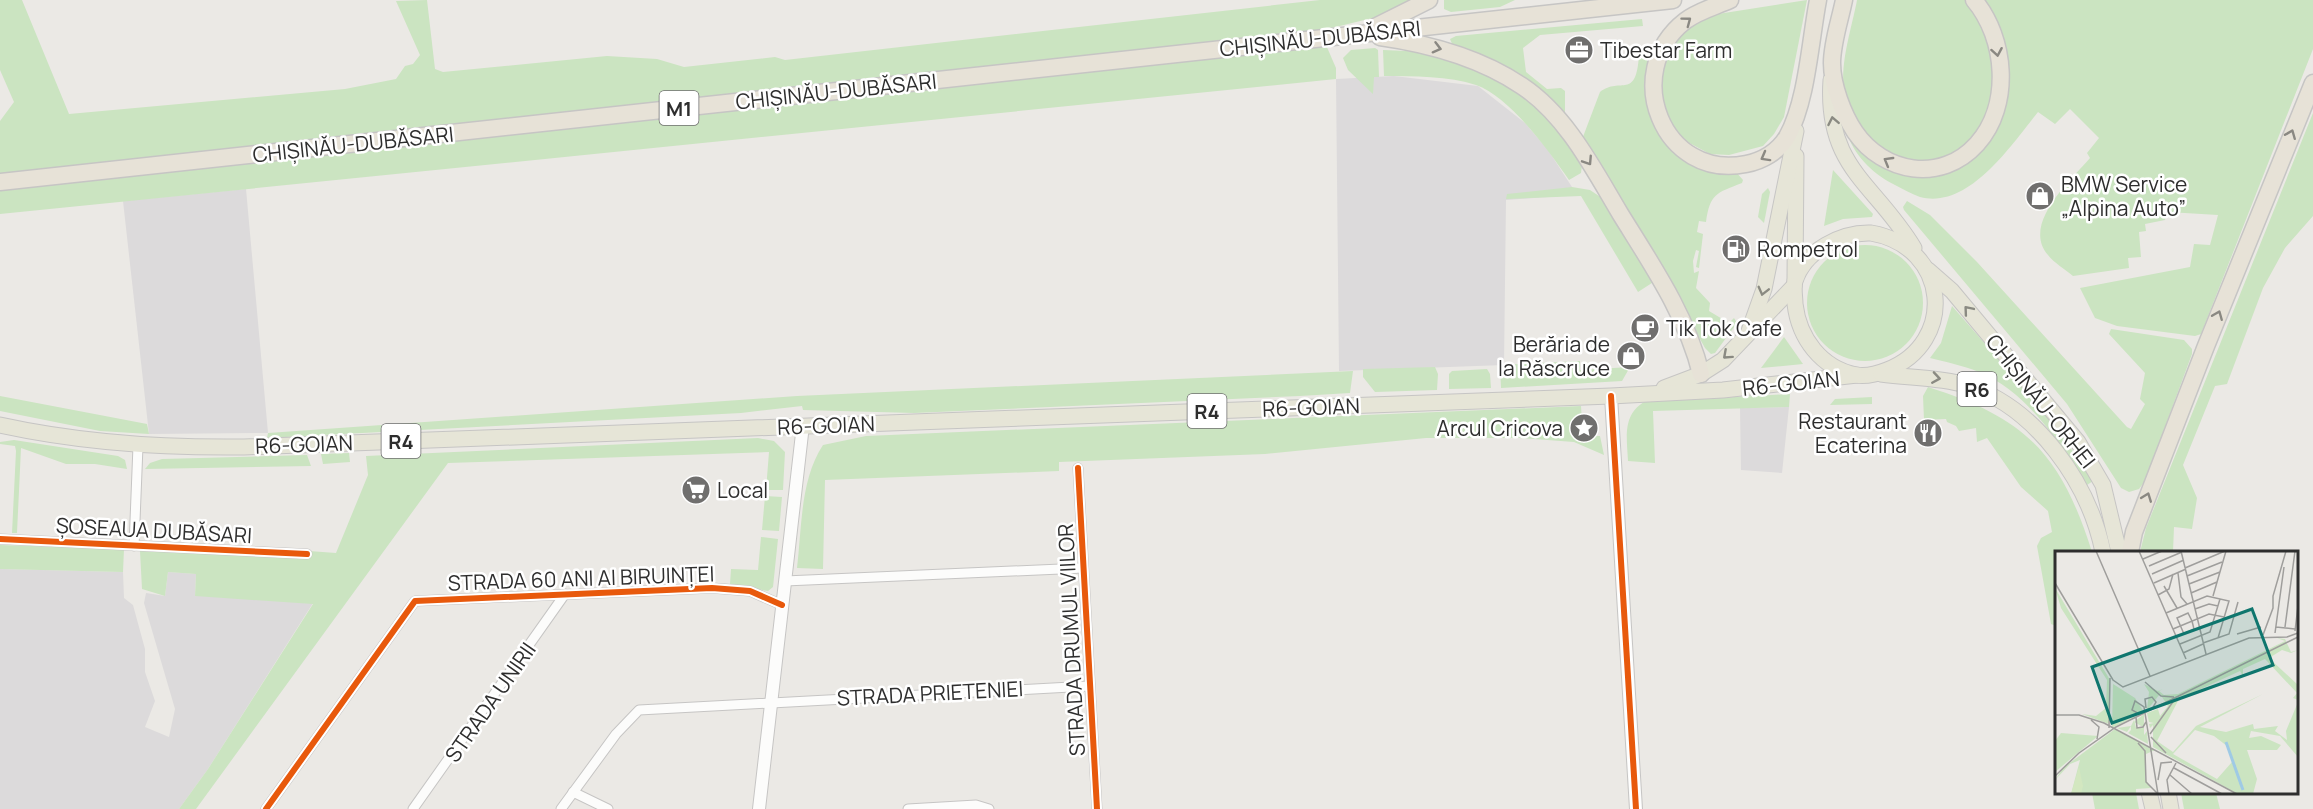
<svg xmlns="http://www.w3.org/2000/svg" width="2313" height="809" viewBox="0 0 2313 809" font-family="Manrope,sans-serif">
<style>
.industrial{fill:#dcdadb}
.green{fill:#cbe4c1}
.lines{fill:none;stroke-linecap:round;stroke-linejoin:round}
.minor-casing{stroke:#c6c5c4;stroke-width:11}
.tertiary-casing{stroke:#c6c5c4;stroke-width:14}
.primary-casing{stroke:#c6c5c4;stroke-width:17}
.trunk-casing{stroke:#c6c5c4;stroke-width:19}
.minor{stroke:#fcfcfb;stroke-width:9}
.tertiary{stroke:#fcfcfb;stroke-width:12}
.primary{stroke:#e6e5d7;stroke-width:15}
.trunk{stroke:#e7e2d7;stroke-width:16}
.cycleway-casing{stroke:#fff;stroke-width:10}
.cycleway{stroke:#e8590c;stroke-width:6}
.oneway{stroke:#8a8882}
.oneway2{stroke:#8a8a82}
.labels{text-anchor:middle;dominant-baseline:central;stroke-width:5;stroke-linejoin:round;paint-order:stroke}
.shield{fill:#fff;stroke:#6d6d6d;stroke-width:1.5}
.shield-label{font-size:20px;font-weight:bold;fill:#2e2e2e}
.street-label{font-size:21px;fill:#2e2e2e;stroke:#fff}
.poi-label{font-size:21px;fill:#2e2e2e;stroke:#fff;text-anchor:start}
.inset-river{fill:none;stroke:#9fcae5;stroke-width:3}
.inset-road{fill:none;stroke:#9f9e9c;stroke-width:1.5}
.view{fill:#0f766e;fill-opacity:0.15;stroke:#0f766e;stroke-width:3}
.inset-edge{fill:none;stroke:#2e2e2e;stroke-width:3}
</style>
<rect width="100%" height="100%" fill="#ebe9e5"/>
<g class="industrial">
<polygon points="1394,76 1478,86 1525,123 1548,150 1572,187 1574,195 1506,200 1504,365 1339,371 1336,79"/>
<polygon points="246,189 268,433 149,434 123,201"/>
<polygon points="1789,407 1782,473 1741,470 1740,408"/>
<polygon points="0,569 123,572 124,598 133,605 145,649 145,672 155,701 145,727 169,737 175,709 144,603 146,593 165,596 168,572 196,574 195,595 313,603 208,769 179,809 0,809"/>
</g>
<g class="green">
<polygon points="0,0 22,0 69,114 345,89 396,79 405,66 413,64 420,55 396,1 427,0 435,69 443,72 607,56 657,59 684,67 775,57 785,60 1320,0 1420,0 1393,13 1311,33 0,176 0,121 14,102 0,70"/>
<polygon points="1444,0 1515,0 1500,7 1451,12 1444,9"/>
<polygon points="1807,0 1784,117 1774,134 1763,146 1729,155 1710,154 1680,138 1659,100 1665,55 1679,33 1705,16"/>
<path d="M 1857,0 L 1968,0 C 1974,9 1981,17 1985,27 C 1995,46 1998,82 1993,103 C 1991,108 1987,114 1984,119 C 1958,167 1902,179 1866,134 C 1855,121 1847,107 1844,90 C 1840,62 1852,27 1857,0 Z"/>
<path d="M 1985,0 L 2313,0 L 2313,49 L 2201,334 L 2195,336 L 2117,326 L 2095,318 L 2080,288 L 2190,267 L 2194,244 L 2210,245 L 2218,215 L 2168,212 L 2165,220 L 2145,224 L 2146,231 L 2139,232 L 2141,257 L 2128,258 L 2129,268 L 2073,276 C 2065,269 2054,263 2048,255 C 2021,224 2071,180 2090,158 L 2087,153 L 2099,138 L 2070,109 L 2055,124 L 2038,112 C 2012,144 1969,210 1920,197 C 1912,194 1903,189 1895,185 C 1875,175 1856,158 1848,136 L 1930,174 L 1999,119 L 1991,14 Z"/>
<polygon points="1642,19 1643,26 1540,35 1523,48 1526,72 1547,89 1561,88 1565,91 1565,116 1453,46 1450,39 1456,36"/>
<polygon points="1326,45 1336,68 1336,79 0,214 0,187"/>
<polygon points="1375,48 1378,50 1379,77 1374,77 1373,94 1348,70 1343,58 1351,50"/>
<path d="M 1383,50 C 1482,52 1529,84 1582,165 L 1581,173 L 1569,180 C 1549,151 1510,97 1476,85 C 1449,76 1413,76 1384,76 Z"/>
<path d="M 1639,55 L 1651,63 L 1647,73 L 1689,162 L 1713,171 L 1735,171 L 1743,180 L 1742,183 C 1716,193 1710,194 1706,222 L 1699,221 L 1697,232 L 1703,234 L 1699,268 L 1696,267 L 1699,251 L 1696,250 L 1693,261 L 1694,273 L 1699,271 L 1696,288 L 1710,303 L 1709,311 L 1729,323 L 1734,318 L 1737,323 L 1715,353 L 1711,354 L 1705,348 L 1656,260 L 1581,142 L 1600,92 C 1621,76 1636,101 1639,55 Z"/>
<polygon points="2313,113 2313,216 2285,248 2263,288 2227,384 2215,386 2183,465 2197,498 2192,529 2174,527 2173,552 2140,552 2146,528"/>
<polygon points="1833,170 1873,214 1872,217 1843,219 1824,226"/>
<polygon points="1572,187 1590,190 1605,200 1655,281 1638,292 1581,196 1506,199 1507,194"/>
<polygon points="1768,188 1770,192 1764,223 1758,217 1762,194"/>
<polygon points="1907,201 1930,215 1977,262 2127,427 2131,429 2145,404 2140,399 2145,373 2109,334 2111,329 2184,340 2192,349 2192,354 2145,481 2139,489 2129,492 2121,488 2067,404 1904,210 1903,207"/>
<circle cx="1865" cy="303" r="58"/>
<path d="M 1952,306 L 2051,419 L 2093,481 L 2087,485 C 2058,442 2029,393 1979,372 C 1964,366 1946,362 1930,358 L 1941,343 Z"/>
<polygon points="1784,337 1803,364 1761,368"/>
<polygon points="1580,361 1580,370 1630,367 1622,381 1501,388 1500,365"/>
<polygon points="1435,367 1438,374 1437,390 1375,392 1363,377 1363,369"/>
<polygon points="1487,369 1490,374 1491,388 1449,389 1449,374 1452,371"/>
<polygon points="1353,371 1350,393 1300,396 914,413 803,410 802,406 741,413 267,438 268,433 797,396"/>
<path d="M 1928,387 C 2026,418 2061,454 2092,552 L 2056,552 L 2056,626 L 2051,624 L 2037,546 L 2041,538 L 2052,532 L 2048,511 L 2021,487 L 1987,438 L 1977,442 L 1976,428 L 1959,431 L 1956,426 L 1947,422 L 1946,419 L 1924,420 L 1923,396 Z"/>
<path d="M 1790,394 L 1789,407 L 1653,411 L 1655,463 L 1628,461 C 1627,439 1622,415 1644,402 Z"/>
<polygon points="0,396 147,424 149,434 100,431 0,411"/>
<polygon points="1872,397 1872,404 1830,405 1835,399"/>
<path d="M 1581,406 L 1582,422 L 1590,426 L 1592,436 L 1600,436 L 1604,455 L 1574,442 L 1519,438 L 1426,438 L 1265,454 L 1059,462 L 1059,471 L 825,480 L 823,569 L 797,568 C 802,527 800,480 823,445 L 866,436 Z"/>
<polygon points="758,438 774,441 785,452 783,490 766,490 769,452 448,463 196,809 179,809 208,769 313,604 195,596 196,574 168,572 165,596 142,589 140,551 309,557 309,551 336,553 368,475 366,456"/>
<polygon points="14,440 118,456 125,460 127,469 95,464 66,464 21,448 17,533 12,533 16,451 15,446 0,444 0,442"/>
<polygon points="349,453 350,462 323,464 321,454"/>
<polygon points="307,455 311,466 145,469 150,463 162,459"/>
<polygon points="765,496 782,497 779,531 762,530"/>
<polygon points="761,537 778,539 773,587 768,591 730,584 731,569 758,570"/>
<polygon points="0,545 124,549 123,572 0,569"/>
<polygon points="2092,793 2136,793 2139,809 2095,809"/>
<polygon points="2181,793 2216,793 2220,809 2184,809"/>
</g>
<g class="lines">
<g class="minor-casing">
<g id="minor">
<polyline points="1078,468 1097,809"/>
<polyline points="0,539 307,554"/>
<polyline points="134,546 138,446"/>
<polyline points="785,581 1083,568"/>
<polyline points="573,792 608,809"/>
<polyline points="266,809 415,601 712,588 750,591 782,605"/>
<polyline points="413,809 565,594"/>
<polyline points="561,809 616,734 639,710 1089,686"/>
<polyline points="908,809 976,805 989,809"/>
</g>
</g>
<g class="tertiary-casing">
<g id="tertiary">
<polyline points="1611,396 1636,809"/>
<polyline points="759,809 803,425"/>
</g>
</g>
<g class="primary-casing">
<g id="primary">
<path d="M 1831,80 C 1825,168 1875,183 1914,248"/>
<path d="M 1871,233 C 1950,247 1957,343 1887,370 C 1877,374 1867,377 1856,375 C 1821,368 1799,338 1795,304 C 1795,297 1793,288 1795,281 C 1805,250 1842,232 1871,233 Z"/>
<polyline points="1928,270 1952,291 2078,442 2103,485 2119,552"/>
<polyline points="1795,280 1796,156"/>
<polyline points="1749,331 1764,289 1796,131"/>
<path d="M 1881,374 C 1910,378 1938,377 1966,385 C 2036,407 2089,483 2103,552"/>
<polyline points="1664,388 1701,374 1723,360 1794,286"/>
<path d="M 0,425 C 82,443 161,448 244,447 L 1611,396 L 1723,390 L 1857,375"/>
<polyline points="2149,792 2153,809"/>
<polyline points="2168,792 2171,809"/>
</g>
</g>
<g class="trunk-casing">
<g id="trunk">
<path d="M 1730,0 C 1714,7 1698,11 1685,21 C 1620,72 1663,181 1746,164 C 1762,161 1778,152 1787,137 C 1807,101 1810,42 1818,0"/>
<path d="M 1844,0 C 1840,20 1832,43 1832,63 C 1832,85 1843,114 1855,132 C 1883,173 1941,184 1977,144 C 2012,105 2006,38 1974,0"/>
<polyline points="1373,28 1429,0"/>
<path d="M 1380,37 C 1430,44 1479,57 1522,86 C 1567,116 1594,170 1621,215 C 1652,265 1687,316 1701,374"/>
<polyline points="0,182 1673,0"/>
<polyline points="2130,552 2134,532 2206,346 2313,83"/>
</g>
</g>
<use href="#minor" class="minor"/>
<use href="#tertiary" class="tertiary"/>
<use href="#primary" class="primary"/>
<use href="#trunk" class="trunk"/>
<g class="cycleway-casing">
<g id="cycleway">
<polyline points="1611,396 1636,809"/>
<polyline points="1078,468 1097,809"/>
<polyline points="0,539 307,554"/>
<polyline points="266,809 415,601 712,588 750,591 782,605"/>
</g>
</g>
<use href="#cycleway" class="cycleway"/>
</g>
<defs><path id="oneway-chevron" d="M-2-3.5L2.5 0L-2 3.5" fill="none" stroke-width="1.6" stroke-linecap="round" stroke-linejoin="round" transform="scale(1.5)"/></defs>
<g class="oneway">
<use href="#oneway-chevron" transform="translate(1687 21) rotate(-37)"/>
<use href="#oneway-chevron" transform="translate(1437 48) rotate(15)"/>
<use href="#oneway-chevron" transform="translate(1997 52) rotate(80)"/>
<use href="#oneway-chevron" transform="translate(2291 134) rotate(-68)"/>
<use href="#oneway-chevron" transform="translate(1765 157) rotate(151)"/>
<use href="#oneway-chevron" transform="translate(1588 161) rotate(57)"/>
<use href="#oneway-chevron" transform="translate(1888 161) rotate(-150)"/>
<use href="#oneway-chevron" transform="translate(2218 315) rotate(-68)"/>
<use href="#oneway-chevron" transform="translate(2147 497) rotate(-69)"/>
</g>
<g class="oneway2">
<use href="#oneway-chevron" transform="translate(1833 121) rotate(-101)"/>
<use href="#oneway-chevron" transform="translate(1763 291) rotate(104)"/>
<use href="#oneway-chevron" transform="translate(1968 310) rotate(-130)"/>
<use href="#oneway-chevron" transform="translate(1727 355) rotate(138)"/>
<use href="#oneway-chevron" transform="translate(1936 378) rotate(9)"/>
</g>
<defs>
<g id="office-disc" transform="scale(1.5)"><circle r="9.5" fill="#706f6e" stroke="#fff"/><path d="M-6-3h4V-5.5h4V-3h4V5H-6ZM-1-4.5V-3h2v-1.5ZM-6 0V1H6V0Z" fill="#fff"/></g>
<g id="shop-disc" transform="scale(1.5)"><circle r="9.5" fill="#706f6e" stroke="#fff"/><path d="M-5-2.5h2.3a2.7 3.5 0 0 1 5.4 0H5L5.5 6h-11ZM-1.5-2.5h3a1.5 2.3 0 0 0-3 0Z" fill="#fff"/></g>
<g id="fuel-disc" transform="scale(1.5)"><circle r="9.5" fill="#706f6e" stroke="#fff"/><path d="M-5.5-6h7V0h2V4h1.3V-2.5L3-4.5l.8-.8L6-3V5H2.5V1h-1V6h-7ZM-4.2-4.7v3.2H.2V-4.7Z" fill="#fff"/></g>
<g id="cafe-disc" transform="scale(1.5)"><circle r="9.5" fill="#706f6e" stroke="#fff"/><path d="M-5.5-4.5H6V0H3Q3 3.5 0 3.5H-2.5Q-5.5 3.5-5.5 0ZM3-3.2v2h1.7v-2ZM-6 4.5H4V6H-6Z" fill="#fff"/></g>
<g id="sight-disc" transform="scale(1.5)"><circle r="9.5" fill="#706f6e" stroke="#fff"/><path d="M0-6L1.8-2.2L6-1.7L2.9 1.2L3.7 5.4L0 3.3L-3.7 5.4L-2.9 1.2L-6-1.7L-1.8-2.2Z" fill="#fff"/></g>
<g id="restaurant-disc" transform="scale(1.5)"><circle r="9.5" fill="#706f6e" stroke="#fff"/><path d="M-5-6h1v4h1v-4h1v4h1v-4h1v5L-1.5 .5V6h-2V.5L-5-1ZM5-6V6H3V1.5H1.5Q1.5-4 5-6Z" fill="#fff"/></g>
<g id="supermarket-disc" transform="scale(1.5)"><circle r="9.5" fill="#706f6e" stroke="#fff"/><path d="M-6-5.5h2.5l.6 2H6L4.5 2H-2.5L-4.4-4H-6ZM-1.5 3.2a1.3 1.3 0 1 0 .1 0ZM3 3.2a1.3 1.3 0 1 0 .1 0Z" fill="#fff"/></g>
</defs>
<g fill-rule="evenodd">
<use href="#office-disc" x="1579" y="50"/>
<use href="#shop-disc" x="2040" y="196"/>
<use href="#fuel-disc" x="1736" y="249"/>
<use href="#cafe-disc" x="1645" y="328"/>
<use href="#shop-disc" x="1631" y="356"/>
<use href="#sight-disc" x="1584" y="428"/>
<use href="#restaurant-disc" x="1928" y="433"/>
<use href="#supermarket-disc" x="696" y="490"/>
</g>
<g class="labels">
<g class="shield">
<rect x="659.5" y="91" width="39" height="34" rx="4.5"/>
<rect x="1957.5" y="372" width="39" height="34" rx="4.5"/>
<rect x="1187.5" y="394" width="39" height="34" rx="4.5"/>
<rect x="381.5" y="424" width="39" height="34" rx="4.5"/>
</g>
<g class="shield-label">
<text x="679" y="108">M1</text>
<text x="1977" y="389">R6</text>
<text x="1207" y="411">R4</text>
<text x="401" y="441">R4</text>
</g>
<g class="street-label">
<text transform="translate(1320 38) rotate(-6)">CHIȘINĂU-DUBĂSARI</text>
<text transform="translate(836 91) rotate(-6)">CHIȘINĂU-DUBĂSARI</text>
<text transform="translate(353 144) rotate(-6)">CHIȘINĂU-DUBĂSARI</text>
<text transform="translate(1791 383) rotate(-6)">R6-GOIAN</text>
<text transform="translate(2041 401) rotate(52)">CHIȘINĂU-ORHEI</text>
<text transform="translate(1311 407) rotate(-2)">R6-GOIAN</text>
<text transform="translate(826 425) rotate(-2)">R6-GOIAN</text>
<text transform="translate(304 444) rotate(-2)">R6-GOIAN</text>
<text transform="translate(154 530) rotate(3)">ȘOSEAUA DUBĂSARI</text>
<text transform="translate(581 578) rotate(-2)">STRADA 60 ANI AI BIRUINȚEI</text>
<text transform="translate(1071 640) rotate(-93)">STRADA DRUMUL VIILOR</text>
<text transform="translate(930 693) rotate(-3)">STRADA PRIETENIEI</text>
<text transform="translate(490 702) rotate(-55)">STRADA UNIRII</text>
</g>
<g class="poi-label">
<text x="1600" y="50">Tibestar Farm</text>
<text x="2061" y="184">BMW Service<tspan x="2061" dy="24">„Alpina Auto”</tspan></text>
<text x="1757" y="249">Rompetrol</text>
<text x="1666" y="328">Tik Tok Cafe</text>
<text x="1610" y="344" text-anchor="end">Berăria de<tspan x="1610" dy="24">la Răscruce</tspan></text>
<text x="1907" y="421" text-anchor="end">Restaurant<tspan x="1907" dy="24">Ecaterina</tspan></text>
<text x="1563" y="428" text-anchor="end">Arcul Cricova</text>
<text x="717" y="490">Local</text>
</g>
</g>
<g transform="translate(2055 551)">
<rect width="243" height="243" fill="#ebe9e5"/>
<path d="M 0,37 L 55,129 L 54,173 L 27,163 L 41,165 L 51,157 L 52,129 L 6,57 ZM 222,87 L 230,88 L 236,101 L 243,99 L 236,102 L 227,99 L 214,107 L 243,134 L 243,149 L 238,147 L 242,142 L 210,108 L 188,118 L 188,125 L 185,120 L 124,148 L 102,190 L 118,201 L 141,175 L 208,143 L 145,176 L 171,181 L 198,173 L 199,178 L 223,175 L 220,180 L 232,189 L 231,180 L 243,151 L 243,206 L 225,185 L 196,180 L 194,187 L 206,185 L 226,194 L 222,199 L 192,199 L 202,228 L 198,243 L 183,243 L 98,196 L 98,174 L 95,177 L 94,173 L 99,172 L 94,171 L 92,162 L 103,158 L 105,165 L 113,155 L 105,143 L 92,159 L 94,141 L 89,133 L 103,140 L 108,138 L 104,140 L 109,144 L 123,143 L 230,90 ZM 140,179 L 159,185 L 172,195 L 177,211 L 162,228 L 118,203 ZM 58,133 L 80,147 L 89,161 L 57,177 ZM 89,163 L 89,184 L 92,180 L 93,193 L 73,182 L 76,179 L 76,175 L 72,181 L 62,177 L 76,175 L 79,169 L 81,177 L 88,176 L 79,171 ZM 60,178 L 100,199 L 91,203 L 90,227 L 96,237 L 81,238 L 81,243 L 16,243 L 25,209 L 15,213 L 0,229 L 8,217 ZM 6,182 L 43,185 L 0,221 L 0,190 Z" fill="#cbe4c1" fill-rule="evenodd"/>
<path d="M 24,216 L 28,235 L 26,243 L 16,243 Z" fill="#d3e7c0"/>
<path class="inset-river" d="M 171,191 L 188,239"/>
<path class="inset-road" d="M 41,0 L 95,125M 84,0 L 131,108M 126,0 L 151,103M 88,8 L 107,0M 94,15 L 127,1M 130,17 L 170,0M 123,22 L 126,46 L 132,53M 97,23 L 129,9M 132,25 L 167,11M 0,32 L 58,129 L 68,136 L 194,87 L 232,86 L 243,82M 99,32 L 131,18M 134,33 L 165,21M 109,35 L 122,57M 136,42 L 162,31M 103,44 L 114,38 L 118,23M 158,45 L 171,0M 140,58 L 154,53 L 163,55M 111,62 L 152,45 L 174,50 L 163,87M 137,70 L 133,62 L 122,67 L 129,83 L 139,78 L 137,70M 221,76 L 240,78M 230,76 L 240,0M 118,78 L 154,63 L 169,66M 240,80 L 243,55M 220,82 L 229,16M 182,83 L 206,76M 208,84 L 218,57 L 218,45 L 231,0M 148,92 L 174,83 L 183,51M 125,93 L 155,81 L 165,48M 128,102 L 148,93M 90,131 L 106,145 L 119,146M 91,157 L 90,148 L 97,146 L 101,151 L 97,158M 0,164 L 24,164 L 49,172 L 182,243M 86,164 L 77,159 L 80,150 L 89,156 L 103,243M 81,166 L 82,177 L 88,176 L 91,171M 36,169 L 44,176 L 42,188M 54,177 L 55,127M 95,183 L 120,148M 96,186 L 111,202M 83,192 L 90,200 L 91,231 L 102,242M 119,217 L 167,243M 115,224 L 137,243M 0,225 L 24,202 L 61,176 L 243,86M 103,229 L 106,212 L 117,211M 114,243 L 112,229 L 121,212"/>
<path class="view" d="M 197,58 L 218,114 L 57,172 L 37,116 Z"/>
<rect width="243" height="243" class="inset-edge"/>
</g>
</svg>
